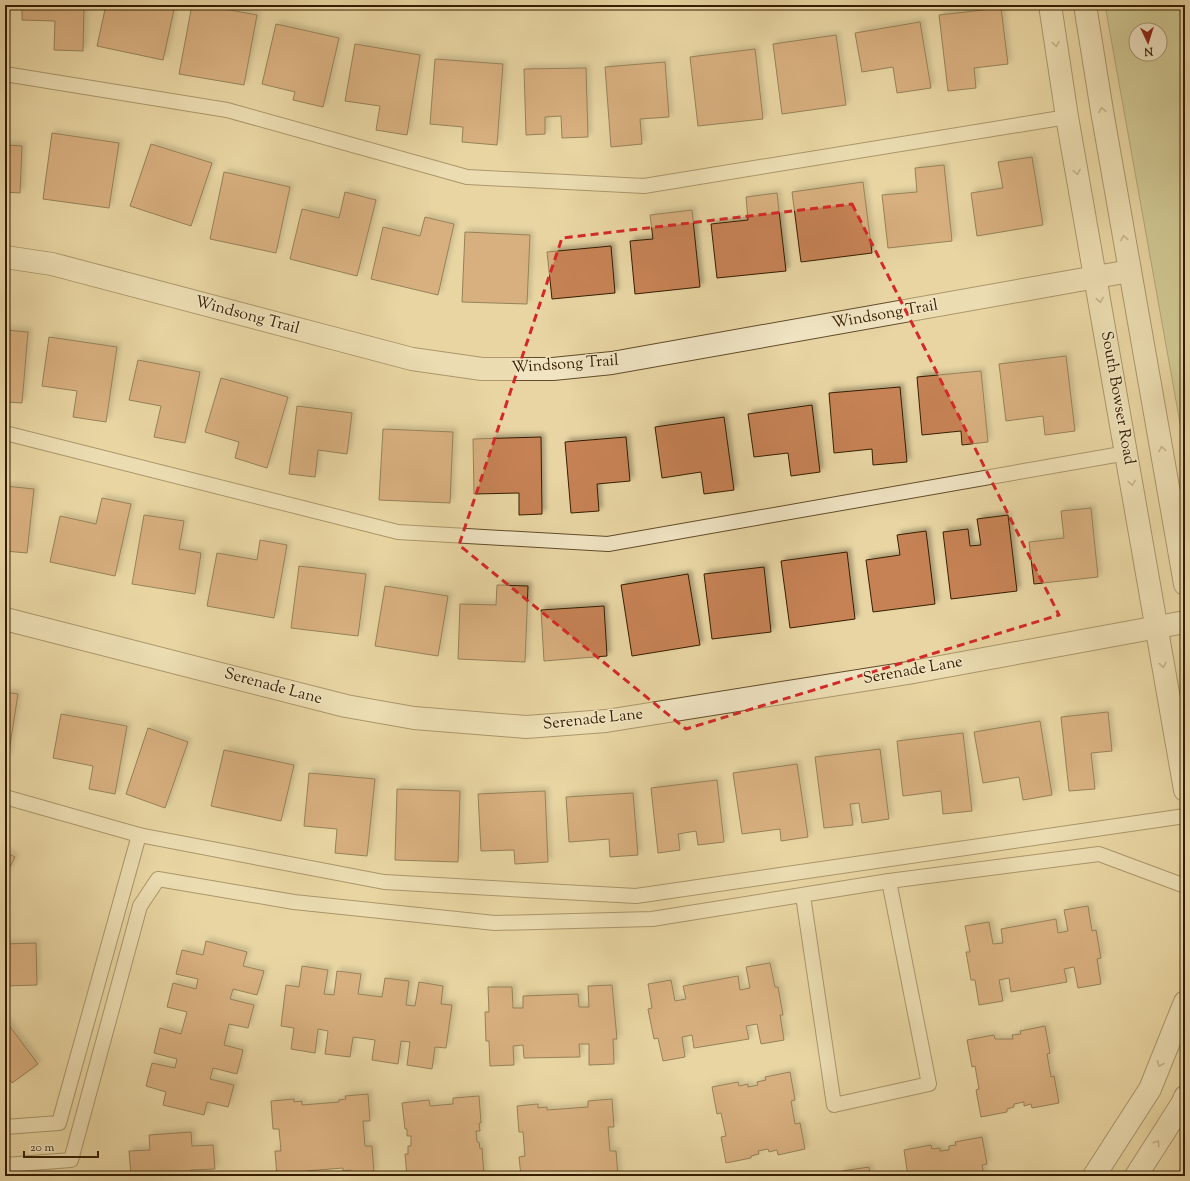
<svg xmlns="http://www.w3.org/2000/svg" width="1190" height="1181" viewBox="0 0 1190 1181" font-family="'Sorts Mill Goudy',serif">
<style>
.green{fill:#b6bd85;stroke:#766e42;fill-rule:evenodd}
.building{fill:#c68255;stroke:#351e00;filter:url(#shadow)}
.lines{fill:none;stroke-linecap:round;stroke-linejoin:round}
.service-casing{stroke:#624c29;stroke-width:16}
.minor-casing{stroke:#624c29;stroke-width:24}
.tertiary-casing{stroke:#624c29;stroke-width:24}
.service{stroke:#f0e4c3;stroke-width:14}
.minor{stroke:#f0e4c3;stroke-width:22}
.tertiary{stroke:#f0e4c3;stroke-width:22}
.oneway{stroke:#9c8b6b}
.marked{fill:none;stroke:#d62828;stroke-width:3;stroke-dasharray:8 5;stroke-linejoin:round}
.labels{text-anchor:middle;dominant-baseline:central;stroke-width:3;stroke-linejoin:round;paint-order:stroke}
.street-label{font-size:16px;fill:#351e00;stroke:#f0e4c3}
</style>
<defs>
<filter id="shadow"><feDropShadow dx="3.5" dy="-3.5" stdDeviation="2" flood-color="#0004"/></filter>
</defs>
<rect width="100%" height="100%" fill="#e8d5a3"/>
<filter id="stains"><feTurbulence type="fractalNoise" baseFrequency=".005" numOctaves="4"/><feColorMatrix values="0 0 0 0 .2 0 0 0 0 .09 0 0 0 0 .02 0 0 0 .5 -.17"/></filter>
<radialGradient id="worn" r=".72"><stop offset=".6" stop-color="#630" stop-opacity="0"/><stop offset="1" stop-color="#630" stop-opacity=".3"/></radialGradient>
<path class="green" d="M 1105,5 L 1185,5 L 1185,451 ZM 1136,30 L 1160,30 L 1160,54 L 1136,54 Z"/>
<g class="building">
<polygon points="22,5 84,5 83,51 54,50 55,21 22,20"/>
<polygon points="106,5 175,5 163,60 97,46"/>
<polygon points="192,5 202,5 257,15 244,85 179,74"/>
<polygon points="1001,8 1008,64 974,68 976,88 948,91 939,15"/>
<polygon points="920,22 931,88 897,93 893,67 862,72 855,33"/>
<polygon points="276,24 339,38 323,107 293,100 295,92 262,84"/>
<polygon points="836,35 846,105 782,114 773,44"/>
<polygon points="355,44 420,55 407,135 376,130 380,106 345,101"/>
<polygon points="755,49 763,119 698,126 690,57"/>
<polygon points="435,59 503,64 497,145 462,142 463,127 430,124"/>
<polygon points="665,62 669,117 640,119 642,144 611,147 605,67"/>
<polygon points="586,68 588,137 562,138 561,116 545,117 545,134 526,135 524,69"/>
<polygon points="52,133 119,143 109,208 43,199"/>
<polygon points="151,144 212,163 191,226 130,206"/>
<polygon points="5,145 22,146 20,193 5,192"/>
<polygon points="1032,157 1043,225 977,236 971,193 1003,188 998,162"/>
<polygon points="944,165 952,241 888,248 882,195 917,192 915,168"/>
<polygon points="224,172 290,187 276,253 210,239"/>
<polygon points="863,182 872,253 801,262 792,192"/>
<polygon points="345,192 376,200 357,276 290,259 302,209 339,218"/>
<polygon points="777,193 786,271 717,278 711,224 748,220 746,197"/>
<polygon points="692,210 700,287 635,294 630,241 653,239 650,215"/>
<polygon points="425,217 454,224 438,295 371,279 383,227 420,236"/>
<polygon points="465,232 530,235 527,304 462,302"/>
<polygon points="611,246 615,293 552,299 547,252"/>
<polygon points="5,330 28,332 22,403 5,402"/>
<polygon points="49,337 117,347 106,422 73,417 77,391 42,386"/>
<polygon points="1066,356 1075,431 1045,435 1043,416 1006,421 999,364"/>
<polygon points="138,360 200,372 185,443 154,437 161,406 129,400"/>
<polygon points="981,371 988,442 962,445 961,431 922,435 917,377"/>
<polygon points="221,378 288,397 267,468 235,458 239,442 205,432"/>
<polygon points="900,387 907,462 873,465 872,449 834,453 829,393"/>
<polygon points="812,405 820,472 791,476 788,453 754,457 748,414"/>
<polygon points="297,406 352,413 347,454 318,450 315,477 289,474"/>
<polygon points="724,417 734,490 704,494 701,472 662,478 655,427"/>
<polygon points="383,429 453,432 450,503 379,500"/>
<polygon points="541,437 542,514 519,515 519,493 474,494 473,439"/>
<polygon points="626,437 630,481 597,484 599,511 571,513 565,442"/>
<polygon points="5,486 34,489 27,553 5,551"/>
<polygon points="102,498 131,504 115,576 50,562 60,516 96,524"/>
<polygon points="1091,508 1098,577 1034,584 1029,542 1064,538 1061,511"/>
<polygon points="144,515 184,521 179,549 201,553 195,594 132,584"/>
<polygon points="1008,515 1017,591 951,599 943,532 968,529 970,546 981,545 977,519"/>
<polygon points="926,531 935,604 873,612 866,560 900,555 897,535"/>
<polygon points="260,540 287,545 274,618 207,606 217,553 257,560"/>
<polygon points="847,552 855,619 790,628 781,561"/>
<polygon points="299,566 366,574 358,636 291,628"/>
<polygon points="764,567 771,632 712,639 704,574"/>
<polygon points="688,574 700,645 632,656 621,585"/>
<polygon points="497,585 528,586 525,662 458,659 460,604 496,605"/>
<polygon points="385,586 448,596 438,656 375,646"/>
<polygon points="604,606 607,656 544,661 541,610"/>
<polygon points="5,692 18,694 8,758 5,757"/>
<polygon points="1108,712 1112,751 1091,753 1095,789 1069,791 1061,717"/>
<polygon points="61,714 127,726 115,794 89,789 93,766 53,758"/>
<polygon points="1040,721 1052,795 1023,800 1019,777 983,783 974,732"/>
<polygon points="148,728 188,742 165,808 126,794"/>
<polygon points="963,733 972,811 943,814 941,791 903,796 897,741"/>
<polygon points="880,749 889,819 862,823 859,803 850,804 853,825 824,828 815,757"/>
<polygon points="224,750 294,765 281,821 211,806"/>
<polygon points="797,764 808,837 781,841 780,829 742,834 733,773"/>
<polygon points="309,773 375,779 367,856 335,853 337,829 304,826"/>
<polygon points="717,780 724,842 698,845 696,831 678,834 680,850 658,853 651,788"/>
<polygon points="397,789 460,791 458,862 395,860"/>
<polygon points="545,791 548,862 515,864 514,850 481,851 478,794"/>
<polygon points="633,793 638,855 610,857 609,839 569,842 566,797"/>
<polygon points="5,852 15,857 5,877"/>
<polygon points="1088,906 1092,931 1096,930 1101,958 1097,959 1101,984 1078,988 1074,967 1064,969 1067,982 1011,992 1009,978 999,980 1003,1001 979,1005 975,980 971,980 966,952 970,952 965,926 989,922 993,944 1003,943 1001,929 1056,919 1058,933 1068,931 1064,910"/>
<polygon points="206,941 247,952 243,966 264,971 257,995 233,989 230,999 254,1005 248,1028 229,1024 224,1045 243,1050 237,1074 213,1068 210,1079 234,1085 228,1107 207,1102 204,1115 163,1105 166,1092 146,1086 152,1063 175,1068 177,1059 154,1053 160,1028 181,1034 187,1012 167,1007 173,983 196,989 198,979 176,974 182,950 203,955"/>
<polygon points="36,943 37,985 5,986 5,944"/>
<polygon points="770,963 775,987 778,987 783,1015 780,1015 784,1040 761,1044 757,1024 746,1026 749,1039 694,1048 692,1035 682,1037 685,1057 663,1061 658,1038 654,1039 648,1009 652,1008 648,984 671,980 675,1001 686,999 683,986 738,976 740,990 750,988 746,967"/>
<polygon points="302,966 328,970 324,994 334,995 337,971 361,974 358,994 382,997 385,978 409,981 406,1005 415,1006 419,982 443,986 441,1004 452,1005 446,1048 435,1047 432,1069 407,1065 410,1042 401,1041 398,1064 372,1060 375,1040 353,1037 350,1057 325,1054 328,1031 318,1029 315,1053 291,1049 294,1028 281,1026 286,985 299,987"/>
<polygon points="612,985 617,1039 613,1039 614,1064 589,1065 589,1044 579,1044 580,1057 524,1058 523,1045 513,1046 514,1065 490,1066 489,1041 486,1041 485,1012 489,1012 488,987 512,987 513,1008 523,1008 523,996 578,994 579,1007 589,1007 588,986"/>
<polygon points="5,1020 38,1064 12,1083 5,1073"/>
<polygon points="1045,1026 1050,1053 1047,1054 1051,1077 1054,1076 1059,1103 1032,1108 1031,1104 1024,1106 1024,1102 1014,1104 1014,1107 1007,1109 1007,1112 981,1117 976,1090 979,1089 975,1066 972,1067 967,1040 994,1035 995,1039 1013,1039 1012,1035 1021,1034 1020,1031"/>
<polygon points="790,1072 795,1100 791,1101 795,1124 800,1123 805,1149 778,1155 777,1150 769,1152 768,1149 758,1151 759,1154 751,1156 751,1158 726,1163 721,1137 726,1136 721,1113 717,1114 712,1087 738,1082 739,1086 748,1084 748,1087 758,1085 757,1082 766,1080 765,1077"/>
<polygon points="368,1094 370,1121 363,1121 365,1146 372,1146 374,1173 351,1175 351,1170 343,1171 343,1168 306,1171 306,1173 300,1173 300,1176 277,1176 275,1151 281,1151 279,1129 273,1129 271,1101 294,1099 294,1102 302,1101 302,1105 339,1102 339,1100 346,1099 345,1096"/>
<polygon points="479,1096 481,1123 479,1123 480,1131 476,1131 477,1142 479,1142 480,1149 482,1148 484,1175 459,1176 459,1174 407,1176 405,1154 408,1154 408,1146 411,1146 411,1136 407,1136 407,1129 405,1129 402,1103 429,1100 430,1106 453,1104 453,1098"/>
<polygon points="612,1099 614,1127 608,1127 610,1151 616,1151 618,1176 587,1176 587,1172 552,1176 521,1176 519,1157 525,1156 523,1132 519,1132 517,1106 538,1104 538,1108 547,1107 547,1110 588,1107 588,1101"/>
<polygon points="191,1132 192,1146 213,1145 215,1169 191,1170 191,1176 154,1176 154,1173 131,1175 129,1151 150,1150 149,1135"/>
<polygon points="982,1137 987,1164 982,1165 984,1176 908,1176 904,1150 931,1145 932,1149 940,1148 940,1151 949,1150 949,1146 956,1145 955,1142"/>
<polygon points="869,1167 870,1176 839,1176 843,1175 842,1171"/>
</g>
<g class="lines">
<g class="service-casing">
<g id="service">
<polyline points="5,74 227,110 467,177 644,186 1067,117"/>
<polyline points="5,433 398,532 608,544 1127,453"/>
<polyline points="5,797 139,835"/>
<polyline points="803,896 834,1105 929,1084 889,881"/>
<polyline points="5,1127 59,1123 139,835 384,882 636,896 1185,816"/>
<polyline points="5,1165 71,1160 140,906 158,879 294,902 495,923 652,919 889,881 1099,854 1185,886"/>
</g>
</g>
<g class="minor-casing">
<g id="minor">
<polyline points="5,257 52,264 412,359 482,369 553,369 612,363 1130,271"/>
<polyline points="5,619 346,706 414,718 526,727 606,721 908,673 1185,622"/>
</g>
</g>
<g class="tertiary-casing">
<g id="tertiary">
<polyline points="1050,5 1067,117 1185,790"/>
<polyline points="1085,5 1102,111 1185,584"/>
<polyline points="1094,1176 1150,1089 1185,1002"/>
<polyline points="1136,1176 1182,1104 1185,1097"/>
</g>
</g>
<use href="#service" class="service"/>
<use href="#minor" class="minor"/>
<use href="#tertiary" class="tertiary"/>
</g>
<defs><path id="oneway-chevron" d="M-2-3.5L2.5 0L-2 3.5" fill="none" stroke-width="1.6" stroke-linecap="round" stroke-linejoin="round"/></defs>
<g class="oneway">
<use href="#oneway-chevron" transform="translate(1056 44) rotate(81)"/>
<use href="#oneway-chevron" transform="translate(1102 110) rotate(-99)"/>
<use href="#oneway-chevron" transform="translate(1077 172) rotate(80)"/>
<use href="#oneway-chevron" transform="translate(1124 238) rotate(-100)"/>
<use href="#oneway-chevron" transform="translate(1100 300) rotate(80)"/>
<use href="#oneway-chevron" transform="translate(1162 449) rotate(-100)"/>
<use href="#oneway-chevron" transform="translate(1132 483) rotate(80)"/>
<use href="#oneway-chevron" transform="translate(1163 665) rotate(80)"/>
<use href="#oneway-chevron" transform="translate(1160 1064) rotate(112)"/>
<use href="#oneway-chevron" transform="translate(1157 1143) rotate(-57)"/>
</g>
<path d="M0 0H1190V1181H0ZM 852,204 L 1059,615 L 686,729 L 459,545 L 562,238 Z" fill="#e8d5a3" fill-opacity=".55" fill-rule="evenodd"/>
<path class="marked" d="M 852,204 L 1059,615 L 686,729 L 459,545 L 562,238 Z"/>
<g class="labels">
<g class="street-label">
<text transform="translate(885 315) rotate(-10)">Windsong Trail</text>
<text transform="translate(247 316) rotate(15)">Windsong Trail</text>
<text transform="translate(565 365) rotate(-4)">Windsong Trail</text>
<text transform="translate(1117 398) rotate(80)">South Bowser Road</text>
<text transform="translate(913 671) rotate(-10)">Serenade Lane</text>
<text transform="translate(273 687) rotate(15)">Serenade Lane</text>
<text transform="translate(593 720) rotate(-6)">Serenade Lane</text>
</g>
</g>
<rect width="1190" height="1181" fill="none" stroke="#e8d5a3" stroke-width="20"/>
<rect x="6" y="6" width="1178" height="1169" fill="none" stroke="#351e00" stroke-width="2"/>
<rect x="10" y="10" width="1170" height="1161" fill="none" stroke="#351e00"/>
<g transform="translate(1148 42) rotate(176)"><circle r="19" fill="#f0e4c3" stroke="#a59575"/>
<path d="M0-3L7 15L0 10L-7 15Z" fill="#8f2418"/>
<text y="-6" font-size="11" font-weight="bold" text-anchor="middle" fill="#351e00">N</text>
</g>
<path d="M24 1151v6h74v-6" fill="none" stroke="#351e00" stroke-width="2"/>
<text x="30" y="1151" font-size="12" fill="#351e00" stroke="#f0e4c3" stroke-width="3" paint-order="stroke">20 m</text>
<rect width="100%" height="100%" filter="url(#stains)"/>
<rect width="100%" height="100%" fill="url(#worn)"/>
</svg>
